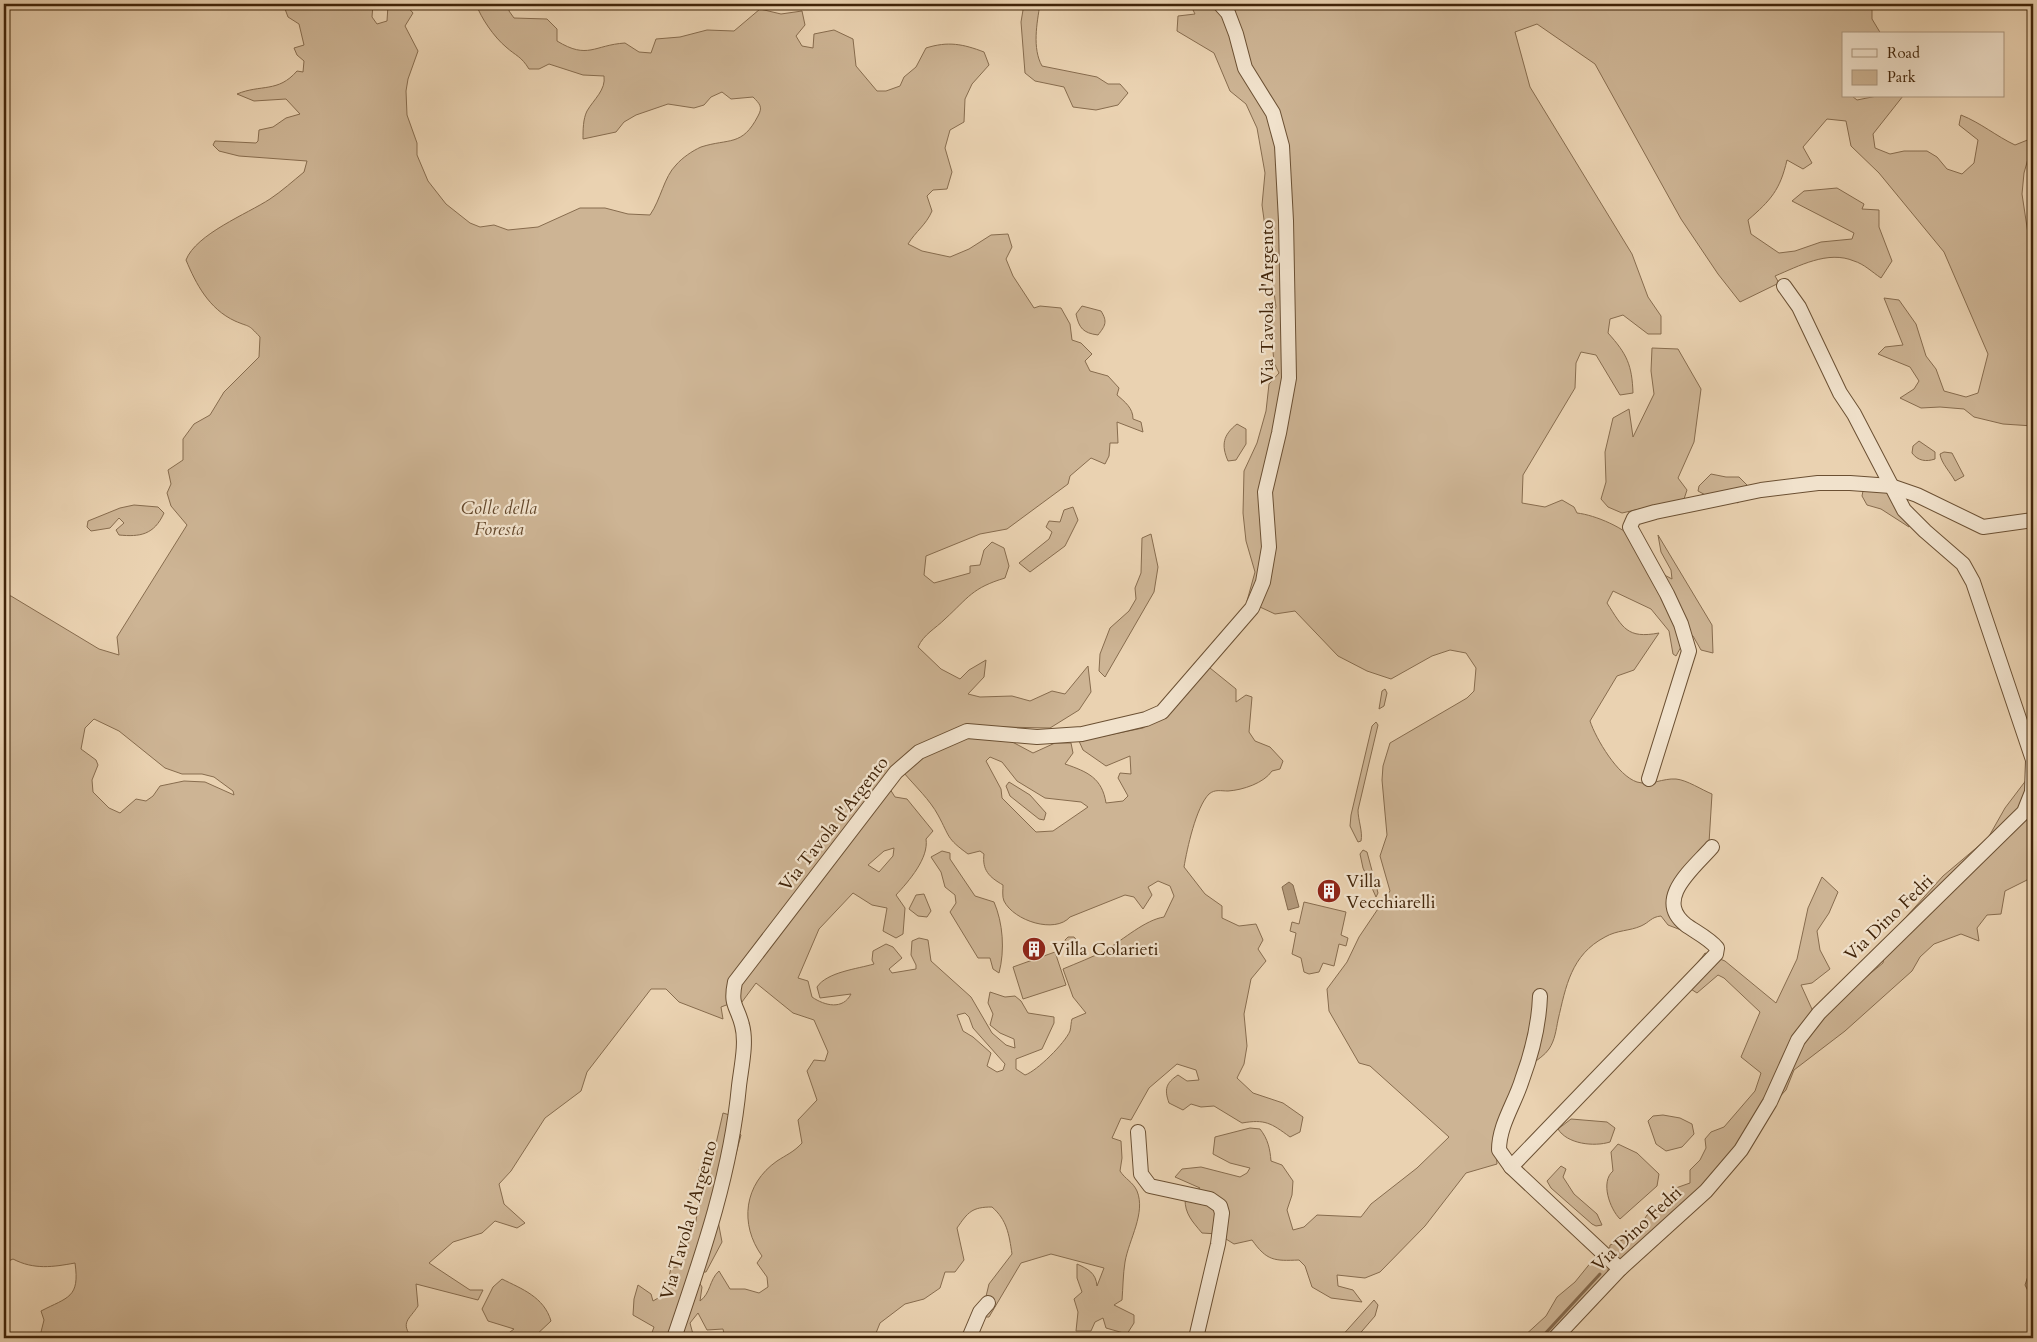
<svg xmlns="http://www.w3.org/2000/svg" width="2037" height="1342" viewBox="0 0 2037 1342" font-family="Cardo,serif">
<style>
.green{fill:#cdb494;stroke:#876c4e;fill-rule:evenodd}
.water{fill:#b19778;stroke:#84694c}
.lines{fill:none;stroke-linecap:round;stroke-linejoin:round}
.stream{stroke:#84694c;stroke-width:3}
.minor-casing{stroke:#6b5033;stroke-width:16}
.minor{stroke:#f1e2cc;stroke-width:14}
.labels{text-anchor:middle;dominant-baseline:central;stroke-width:4.5;stroke-linejoin:round;paint-order:stroke}
.street-label{font-size:18px;fill:#412409;stroke:#f1e2cc}
.park-label{font-size:18px;font-style:italic;fill:#64482c;stroke:#f1e2cc}
.poi-label{font-size:18px;fill:#412409;stroke:#f1e2cc;text-anchor:start}
</style>
<rect width="100%" height="100%" fill="#ead2b1"/>
<filter id="stains"><feTurbulence type="fractalNoise" baseFrequency=".004" numOctaves="4"/><feColorMatrix values="0 0 0 0 .2 0 0 0 0 .09 0 0 0 0 .02 0 0 0 .5 -.17"/></filter>
<radialGradient id="worn" r=".72"><stop offset=".6" stop-color="#630" stop-opacity="0"/><stop offset="1" stop-color="#630" stop-opacity=".3"/></radialGradient>
<g class="green">
<path d="M 288,4 L 373,4 L 372,17 L 377,24 L 387,21 L 388,5 L 405,4 L 413,13 L 405,26 L 418,51 L 408,79 L 406,91 L 407,115 L 417,143 L 417,155 L 428,181 L 446,204 L 470,223 L 480,227 L 494,225 L 508,230 L 538,227 L 580,208 L 605,208 L 628,214 L 650,215 C 661,199 664,177 676,165 C 682,158 692,151 701,147 C 729,138 742,147 758,116 C 763,107 760,104 753,97 L 731,99 L 722,92 L 711,97 L 704,105 L 694,108 L 668,104 L 636,115 L 624,122 L 616,132 L 583,139 C 583,130 583,119 587,111 C 594,99 606,90 604,76 L 583,75 L 549,64 L 539,69 L 529,69 C 521,56 516,56 506,47 C 494,37 481,18 476,4 L 510,4 L 509,11 L 514,18 L 547,19 L 557,29 L 557,41 C 588,60 594,45 625,43 L 639,52 L 651,53 L 656,39 L 680,37 L 707,30 L 734,31 L 760,9 L 781,14 L 802,11 L 805,25 L 796,36 L 802,46 L 813,48 L 814,34 L 834,30 L 853,39 L 856,66 L 877,91 L 886,91 L 900,86 L 904,77 L 916,67 L 926,48 C 948,41 963,44 984,52 L 989,65 L 972,84 L 965,99 L 964,122 L 950,130 L 945,148 L 952,172 L 947,189 L 933,190 L 927,196 L 932,211 C 926,225 916,231 908,244 L 922,251 L 950,257 L 969,249 L 991,235 L 1008,234 L 1012,247 L 1006,259 L 1013,276 L 1034,308 L 1040,306 L 1061,308 L 1070,324 L 1072,340 L 1081,343 L 1092,354 L 1085,361 L 1090,371 L 1108,376 L 1119,388 L 1117,395 C 1125,402 1133,408 1133,419 L 1141,422 L 1143,432 L 1117,422 L 1118,443 L 1110,443 L 1109,456 L 1105,464 L 1091,458 L 1070,476 L 1068,484 L 1007,529 L 980,534 L 926,556 L 924,575 L 934,583 L 970,573 L 970,566 L 980,565 L 984,550 L 992,542 L 1004,548 L 1009,566 L 1005,578 C 972,588 969,597 945,619 C 935,629 924,634 918,647 L 941,669 L 960,679 L 969,670 L 986,660 L 984,677 L 968,694 L 980,697 L 1012,696 L 1030,701 L 1052,691 L 1065,694 L 1088,666 L 1091,692 L 1079,710 L 1050,728 L 1000,727 L 1003,737 L 1033,753 L 1055,743 L 1071,743 L 1073,753 L 1065,764 C 1088,772 1102,778 1106,803 L 1123,801 L 1128,796 L 1118,778 L 1120,773 L 1131,774 L 1130,756 L 1106,766 L 1083,750 L 1079,741 L 1143,728 L 1162,716 L 1210,668 L 1236,689 L 1236,702 L 1246,695 L 1252,697 L 1249,732 L 1255,741 L 1270,747 L 1283,761 L 1280,769 L 1272,771 C 1264,783 1243,790 1228,791 C 1221,791 1215,789 1209,794 C 1196,807 1187,849 1184,867 L 1205,894 L 1222,906 L 1222,918 L 1239,926 L 1256,924 L 1263,940 L 1258,949 L 1266,961 L 1251,979 L 1244,1014 L 1247,1046 L 1244,1064 L 1237,1078 L 1253,1093 L 1283,1103 L 1303,1117 L 1300,1132 L 1290,1137 C 1271,1123 1265,1119 1242,1123 L 1214,1106 L 1201,1107 L 1191,1104 L 1183,1110 L 1169,1103 C 1164,1089 1166,1083 1178,1075 L 1187,1081 L 1199,1080 L 1196,1070 L 1177,1064 L 1149,1088 L 1131,1120 L 1121,1118 L 1112,1138 L 1121,1141 L 1122,1158 L 1120,1171 C 1125,1179 1133,1182 1137,1191 C 1146,1213 1129,1239 1125,1262 C 1123,1274 1123,1288 1122,1300 L 1114,1305 L 1134,1315 L 1134,1323 L 1127,1334 L 1106,1328 L 1103,1318 L 1095,1322 L 1091,1331 L 1076,1331 L 1078,1312 L 1074,1299 L 1082,1292 L 1077,1278 L 1077,1264 C 1088,1269 1096,1273 1097,1286 L 1104,1268 L 1051,1254 L 1021,1263 L 989,1317 L 981,1317 L 989,1284 L 1012,1254 C 1009,1234 1007,1220 992,1207 C 972,1207 968,1212 957,1228 L 964,1260 L 955,1272 L 945,1272 L 940,1288 L 924,1299 L 905,1304 L 880,1323 L 874,1338 L 725,1338 L 723,1329 L 707,1330 L 698,1313 L 690,1323 L 694,1338 L 650,1338 L 654,1327 L 633,1315 L 634,1299 L 638,1285 L 651,1294 L 653,1301 L 665,1294 L 671,1268 L 682,1266 C 683,1250 692,1237 696,1221 C 698,1209 697,1201 705,1191 L 699,1169 L 712,1161 L 723,1113 L 733,1116 L 734,1128 L 741,1135 L 718,1221 L 722,1242 L 706,1272 L 696,1272 L 697,1279 L 702,1287 L 700,1301 C 711,1293 709,1280 719,1271 L 730,1289 L 745,1289 L 759,1293 L 768,1287 L 767,1277 L 757,1263 L 762,1256 C 739,1224 744,1184 777,1161 C 786,1155 794,1152 802,1143 L 798,1120 L 817,1100 L 807,1071 L 814,1060 L 825,1061 L 828,1052 L 814,1020 L 793,1013 L 756,983 L 739,1006 L 729,1004 L 721,1007 L 723,1019 L 679,1002 L 666,989 L 651,989 L 587,1072 L 581,1091 L 545,1118 L 511,1171 L 499,1184 L 504,1204 L 525,1223 L 517,1228 L 495,1221 L 482,1233 L 453,1242 L 429,1263 L 470,1290 L 483,1290 L 478,1300 L 416,1284 L 418,1306 C 409,1320 400,1322 412,1338 L 36,1338 L 40,1336 L 44,1320 L 41,1311 C 68,1297 80,1298 75,1263 C 53,1267 34,1270 13,1259 L 4,1263 L 4,595 L 11,596 L 99,649 L 119,655 L 117,637 L 187,525 L 171,506 L 167,493 L 171,484 L 168,470 L 183,460 L 183,439 L 194,424 L 210,415 L 224,392 L 259,357 L 260,337 C 247,323 251,328 235,321 C 209,309 196,284 186,260 C 196,234 247,214 270,199 C 282,191 293,181 304,172 L 307,161 L 239,156 L 219,151 L 213,145 L 215,141 L 256,143 L 258,141 L 259,130 L 273,127 L 286,118 L 300,114 L 286,99 L 254,101 L 237,94 C 261,84 278,93 297,71 L 303,72 L 304,61 L 297,55 L 294,48 L 304,45 L 299,24 L 288,17 L 285,9 ZM 94,719 L 119,731 L 165,768 L 182,774 L 202,774 L 214,777 L 233,791 L 234,795 L 205,782 L 184,781 L 160,786 L 153,796 L 146,801 L 136,799 L 120,813 L 109,808 L 93,792 L 92,780 L 98,765 L 96,760 L 81,749 L 85,728 ZM 990,757 L 1002,762 L 1017,781 L 1045,798 L 1081,802 L 1088,807 L 1053,831 L 1036,832 L 1002,798 L 1001,789 L 986,761 ZM 904,773 C 915,786 930,800 938,815 C 950,837 946,838 968,854 L 980,851 L 984,854 C 982,870 989,877 1003,885 C 1003,889 1002,897 1004,901 C 1014,921 1055,934 1070,917 L 1125,895 L 1134,897 L 1143,909 L 1152,895 L 1148,887 L 1158,881 L 1170,886 L 1174,896 L 1164,917 C 1145,920 1124,939 1106,950 C 1093,957 1077,963 1063,969 L 1073,997 L 1086,1013 L 1072,1019 C 1071,1022 1071,1027 1070,1031 C 1065,1043 1037,1071 1025,1075 L 1016,1069 L 1016,1059 L 1042,1049 L 1054,1023 L 1054,1017 L 1028,1013 L 1021,1001 L 1015,996 L 1005,997 L 990,992 L 988,1003 L 993,1014 L 990,1025 L 1000,1033 L 1014,1039 L 1015,1048 L 1006,1045 L 992,1033 L 971,997 L 931,961 L 928,940 L 919,938 L 912,941 L 911,955 L 916,965 L 916,969 L 892,973 L 889,969 L 902,958 L 893,947 L 886,944 L 873,951 L 872,960 L 874,964 C 857,969 827,972 817,987 L 820,998 L 851,994 C 843,1010 825,1006 812,997 L 808,981 L 798,978 L 819,929 L 853,893 L 872,905 L 887,908 L 883,931 L 896,938 L 903,934 L 905,908 L 896,895 C 909,881 929,858 926,839 L 933,831 L 907,799 L 895,797 L 888,786 ZM 894,848 L 893,856 L 879,872 L 868,865 L 884,851 ZM 965,1013 L 969,1017 L 973,1028 L 1005,1064 L 1003,1070 L 997,1072 L 987,1066 L 991,1053 L 973,1037 L 963,1031 L 957,1015 Z"/>
<path d="M 1024,4 L 1040,4 C 1037,23 1032,48 1042,66 L 1097,77 L 1108,84 L 1120,84 L 1128,93 L 1118,105 L 1096,110 L 1073,107 L 1064,87 L 1035,81 L 1025,73 L 1021,22 Z"/>
<path d="M 1190,4 L 1872,4 L 1872,19 L 1881,34 L 1843,34 L 1843,96 L 1852,96 L 1857,100 L 1877,96 L 1903,96 L 1873,134 L 1875,148 L 1890,154 L 1904,151 L 1927,151 L 1937,157 L 1947,169 L 1962,174 L 1974,163 L 1978,140 L 1959,125 L 1961,115 C 1981,123 1996,136 2015,145 L 2030,139 L 2033,141 L 2024,173 L 2022,194 L 2030,247 L 2033,247 L 2033,426 L 2003,424 L 1974,417 L 1964,409 L 1940,407 L 1921,408 L 1900,398 L 1914,389 L 1919,381 L 1910,367 L 1878,354 L 1885,347 L 1903,345 L 1884,298 L 1899,300 L 1916,324 L 1926,356 L 1936,369 L 1944,391 L 1966,397 L 1978,393 L 1988,354 L 1944,252 L 1879,173 L 1851,146 L 1846,121 L 1827,119 L 1803,147 L 1812,163 L 1803,169 L 1787,160 C 1780,190 1771,200 1748,220 L 1751,234 L 1779,253 L 1795,251 L 1821,242 L 1852,239 L 1854,233 L 1792,201 L 1804,191 L 1837,188 L 1864,204 L 1862,209 L 1879,210 L 1879,227 L 1892,261 L 1881,278 C 1872,272 1864,264 1854,261 C 1828,250 1799,266 1775,276 L 1779,283 L 1740,302 L 1718,274 L 1681,219 L 1595,64 L 1537,24 L 1515,32 L 1530,87 L 1632,254 L 1648,297 L 1661,316 L 1661,334 L 1648,334 L 1623,315 L 1610,319 L 1608,333 C 1627,354 1632,365 1633,393 L 1620,395 L 1596,355 L 1581,352 L 1576,363 L 1575,388 L 1523,475 L 1522,503 L 1545,507 L 1562,500 L 1574,507 L 1577,513 C 1595,515 1626,528 1638,543 C 1649,557 1656,572 1672,579 L 1671,570 L 1661,552 L 1658,535 L 1712,625 L 1713,653 L 1701,650 L 1693,636 L 1683,630 L 1682,645 L 1676,656 L 1673,654 L 1669,631 L 1651,609 L 1613,591 L 1607,603 C 1623,628 1627,639 1659,633 L 1634,670 L 1617,676 L 1590,721 C 1596,739 1618,776 1637,782 C 1650,786 1663,778 1676,779 C 1687,780 1702,790 1712,794 L 1709,843 L 1672,890 L 1681,930 L 1668,925 L 1661,916 C 1651,917 1650,922 1641,926 C 1630,931 1617,930 1605,937 C 1571,955 1566,986 1558,1020 C 1556,1030 1555,1040 1549,1049 C 1545,1055 1537,1060 1532,1064 L 1542,992 L 1537,989 L 1535,1015 L 1496,1149 L 1497,1164 L 1466,1173 L 1425,1226 L 1380,1272 L 1365,1278 L 1337,1275 L 1338,1286 L 1353,1290 L 1362,1302 L 1331,1298 L 1312,1287 L 1305,1266 L 1299,1260 C 1274,1261 1267,1261 1252,1240 L 1234,1244 L 1218,1234 L 1202,1233 C 1192,1221 1185,1214 1185,1199 L 1200,1188 L 1175,1177 L 1182,1169 L 1201,1167 L 1240,1177 L 1247,1173 L 1250,1168 L 1230,1163 L 1213,1154 L 1215,1137 L 1250,1128 L 1260,1129 C 1268,1139 1270,1149 1271,1161 L 1282,1165 L 1293,1181 L 1292,1195 L 1287,1210 L 1293,1230 L 1304,1227 L 1317,1215 L 1361,1217 L 1371,1204 L 1417,1168 L 1449,1137 L 1370,1066 L 1359,1063 L 1329,1011 L 1327,989 L 1347,962 L 1359,937 L 1390,891 L 1380,856 L 1387,835 L 1382,780 L 1383,766 L 1390,743 L 1467,698 L 1474,691 L 1476,668 L 1466,653 L 1450,650 L 1432,656 L 1391,679 L 1367,671 L 1338,656 L 1295,611 L 1275,614 L 1247,601 L 1255,572 L 1246,541 L 1243,513 L 1244,471 L 1257,443 L 1266,411 L 1269,384 L 1279,373 L 1274,363 L 1270,317 L 1276,307 L 1262,205 L 1265,173 L 1257,128 L 1246,104 L 1230,91 L 1214,53 L 1177,31 L 1178,16 L 1195,14 Z"/>
<path d="M 1082,306 L 1101,311 C 1108,322 1105,326 1098,335 C 1083,333 1079,328 1076,314 Z"/>
<polygon points="1652,348 1678,349 1701,389 1694,442 1678,478 1687,490 1684,499 1622,513 1608,507 1601,499 1606,482 1605,452 1613,418 1629,409 1633,437 1654,394 1651,371"/>
<path d="M 1237,424 L 1246,429 L 1246,444 L 1236,460 L 1228,461 C 1221,445 1223,435 1237,424 Z"/>
<path d="M 1919,441 L 1935,452 L 1935,459 C 1926,462 1918,461 1912,453 L 1913,446 Z"/>
<path d="M 1944,452 L 1952,453 L 1964,476 L 1955,481 C 1951,473 1941,463 1940,454 Z"/>
<polygon points="1711,474 1726,477 1739,477 1747,485 1738,503 1720,493 1711,498 1698,491 1699,486"/>
<polygon points="1871,484 1884,486 1911,518 1909,527 1881,509 1867,505 1862,496 1863,491"/>
<path d="M 134,505 L 158,507 L 164,513 C 154,535 140,537 119,535 L 116,530 L 124,523 L 119,518 L 110,528 L 91,531 L 87,527 L 88,521 L 120,508 Z"/>
<polygon points="1073,507 1078,520 1065,546 1030,572 1019,563 1049,539 1052,532 1046,527 1049,521 1060,522 1064,510"/>
<polygon points="1151,534 1158,567 1154,592 1105,677 1099,671 1100,654 1110,628 1129,611 1136,599 1135,588 1141,573 1142,538"/>
<polygon points="1385,689 1387,693 1384,706 1379,709 1382,691"/>
<path d="M 1376,722 L 1378,725 L 1358,810 C 1358,820 1363,832 1361,841 L 1358,842 L 1350,826 L 1351,815 L 1372,726 Z"/>
<path d="M 2030,775 L 2033,775 L 2033,871 L 2027,880 L 2005,891 L 2001,914 L 1987,915 L 1977,928 L 1979,941 L 1961,934 L 1934,944 L 1920,957 L 1912,971 L 1845,1031 L 1794,1070 L 1786,1090 L 1762,1116 L 1732,1169 L 1624,1264 L 1609,1253 L 1610,1245 L 1625,1239 L 1638,1229 L 1647,1215 L 1664,1205 L 1673,1189 L 1690,1183 L 1690,1170 L 1700,1160 L 1706,1148 L 1705,1139 L 1711,1132 L 1724,1127 L 1755,1091 L 1761,1073 L 1741,1057 L 1760,1012 L 1724,978 L 1718,975 L 1697,993 L 1683,984 C 1688,970 1697,965 1705,953 L 1725,961 L 1776,1003 L 1797,959 L 1808,908 L 1822,877 L 1838,892 L 1829,913 L 1817,931 L 1820,950 L 1830,969 L 1812,983 L 1801,985 L 1816,1018 L 1883,963 L 1888,937 L 1943,876 L 1988,838 L 2005,808 Z"/>
<polygon points="1009,782 1030,795 1046,813 1044,820 1039,819 1010,796 1006,786"/>
<polygon points="1363,850 1367,852 1378,893 1376,897 1363,868 1360,854"/>
<path d="M 942,851 L 950,853 L 950,859 L 975,896 L 994,902 C 1003,923 1005,950 999,973 L 993,969 L 990,958 L 978,958 L 950,912 L 956,903 L 955,895 L 945,887 L 941,872 L 931,857 Z"/>
<polygon points="924,894 931,911 927,917 918,916 909,909 916,895"/>
<polygon points="1304,902 1346,912 1341,935 1348,938 1346,946 1339,944 1334,966 1323,963 1319,972 1309,974 1304,972 1301,958 1292,954 1296,933 1290,931 1292,922 1299,924"/>
<polygon points="1068,937 1074,937 1079,943 1080,951 1077,956 1071,955 1066,949 1065,940"/>
<polygon points="1055,952 1066,985 1023,999 1013,967"/>
<polygon points="1663,1115 1680,1118 1692,1124 1694,1134 1682,1147 1666,1151 1656,1144 1648,1121 1653,1116"/>
<path d="M 1571,1119 L 1607,1122 L 1615,1128 L 1610,1142 C 1594,1147 1567,1144 1558,1129 Z"/>
<path d="M 1618,1144 L 1637,1153 L 1659,1174 L 1657,1186 L 1620,1219 C 1610,1209 1600,1182 1613,1171 L 1611,1152 Z"/>
<polygon points="1561,1166 1566,1169 1563,1177 1574,1194 1597,1214 1602,1225 1596,1226 1592,1224 1551,1188 1547,1181"/>
<polygon points="1592,1261 1609,1266 1607,1274 1552,1338 1522,1338 1546,1316 1557,1297 1575,1282"/>
<polygon points="2029,1273 2033,1280 2033,1301 2025,1285"/>
<path d="M 502,1279 C 522,1289 544,1297 551,1321 L 533,1338 L 502,1338 L 514,1329 L 488,1321 L 482,1309 L 493,1287 Z"/>
<polygon points="1374,1300 1378,1305 1375,1316 1356,1338 1340,1338"/>
</g>
<polygon class="water" points="1289,882 1293,885 1299,907 1288,910 1282,887"/>
<g class="lines">
<polyline class="stream" points="1541,1338 1600,1274"/>
<g class="minor-casing">
<g id="minor">
<polyline points="1649,779 1689,651 1681,624 1667,594 1630,527 1634,518 1655,512 1761,490 1818,483 1850,483 1891,486 1917,495 1983,527 2033,520"/>
<path d="M 1540,996 C 1539,1024 1532,1053 1522,1080 C 1515,1103 1499,1125 1499,1150 L 1511,1167 L 1620,1269"/>
<polyline points="1138,1132 1141,1174 1150,1186 1210,1199 1220,1206 1222,1213 1218,1244 1196,1338"/>
<path d="M 1511,1167 L 1716,954 L 1717,948 C 1710,939 1696,932 1686,925 C 1653,899 1694,868 1712,847"/>
<path d="M 674,1338 C 702,1256 731,1173 739,1086 C 741,1068 747,1043 742,1025 C 737,1005 730,1006 735,982 L 896,772 L 919,752 L 967,731 L 1037,737 L 1082,734 L 1146,719 L 1162,712 L 1252,608 L 1263,582 L 1269,547 L 1265,492 L 1279,433 L 1289,378 L 1286,221 L 1282,146 L 1273,113 L 1245,68 L 1236,34 L 1228,13 L 1220,4"/>
<polyline points="969,1338 980,1312 988,1303"/>
<polyline points="1555,1338 1620,1269 1706,1191 1741,1150 1770,1102 1798,1040 1819,1013 2024,812 2032,792 2033,760 1973,582 1963,564 1925,531 1904,510 1854,414 1840,393 1799,307 1784,286"/>
</g>
</g>
<use href="#minor" class="minor"/>
</g>
<defs>
<g id="building-disc" transform="scale(1.25)"><circle r="9.5" fill="#8f2418" stroke="#f1e2cc"/><path d="M-4-6H4V6H1V3H-1V6H-4ZM-2.5-4.3h1.7v1.8h-1.7ZM.8-4.3h1.7v1.8H.8ZM-2.5-1h1.7V.8h-1.7ZM.8-1h1.7V.8H.8Z" fill="#fff"/></g>
</defs>
<g fill-rule="evenodd">
<use href="#building-disc" x="1329" y="891"/>
<use href="#building-disc" x="1034" y="949"/>
</g>
<g class="labels">
<g class="street-label">
<text transform="translate(1267 302) rotate(-90)">Via Tavola d'Argento</text>
<text transform="translate(834 824) rotate(-52)">Via Tavola d'Argento</text>
<text transform="translate(1889 918) rotate(-44)">Via Dino Fedri</text>
<text transform="translate(689 1220) rotate(-74)">Via Tavola d'Argento</text>
<text transform="translate(1637 1229) rotate(-43)">Via Dino Fedri</text>
</g>
<g class="park-label">
<text x="499" y="508">Colle della<tspan x="499" dy="21">Foresta</tspan></text>
</g>
<g class="poi-label">
<text x="1346" y="881">Villa<tspan x="1346" dy="21">Vecchiarelli</tspan></text>
<text x="1052" y="949">Villa Colarieti</text>
</g>
</g>
<rect width="2037" height="1342" fill="none" stroke="#ead2b1" stroke-width="20"/>
<rect x="5" y="5" width="2027" height="1332" fill="none" stroke="#412409" stroke-width="2.5"/>
<rect x="10" y="10" width="2017" height="1322" fill="none" stroke="#412409"/>
<rect x="1842" y="32" width="162" height="65" fill="#f1e2cc" stroke="#ab967e"/>
<rect x="1852" y="49" width="25" height="8" fill="#f1e2cc" stroke="#ab967e"/>
<text x="1887" y="58" font-size="15" fill="#412409">Road</text>
<rect x="1852" y="70" width="25" height="15" fill="#cdb494" stroke="#ab967e"/>
<text x="1887" y="82" font-size="15" fill="#412409">Park</text>
<rect width="100%" height="100%" filter="url(#stains)"/>
<rect width="100%" height="100%" fill="url(#worn)"/>
</svg>
